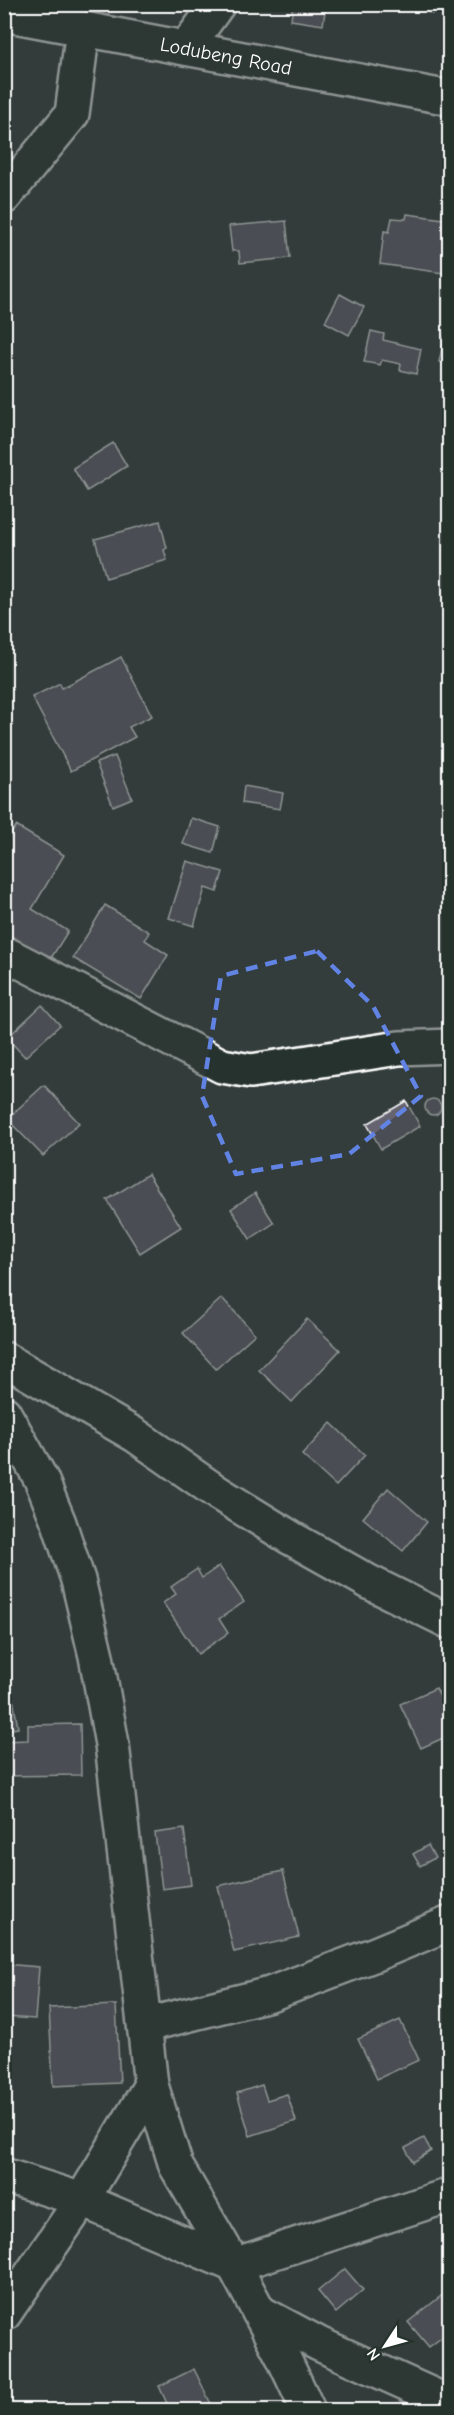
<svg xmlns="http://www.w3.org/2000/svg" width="454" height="2415" viewBox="0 0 454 2415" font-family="'Comic Neue',sans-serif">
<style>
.building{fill:#666471;stroke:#fff;stroke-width:1.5}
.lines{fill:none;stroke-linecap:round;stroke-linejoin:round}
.minor-casing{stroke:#fff;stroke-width:38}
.minor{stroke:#26332d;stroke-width:33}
.marked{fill:none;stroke:#6183e4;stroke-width:4.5;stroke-dasharray:12 8;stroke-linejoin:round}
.labels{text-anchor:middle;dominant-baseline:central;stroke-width:4.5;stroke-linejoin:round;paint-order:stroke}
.street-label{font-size:20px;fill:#fff;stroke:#26332d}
</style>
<rect width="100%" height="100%" fill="#333d3b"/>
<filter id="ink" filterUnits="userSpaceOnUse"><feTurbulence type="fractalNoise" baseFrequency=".0167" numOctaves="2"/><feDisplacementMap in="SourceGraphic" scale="12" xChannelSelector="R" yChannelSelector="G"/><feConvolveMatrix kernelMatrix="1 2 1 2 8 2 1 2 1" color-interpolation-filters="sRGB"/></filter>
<g filter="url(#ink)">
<g class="building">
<polygon points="293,4 326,4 323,25 291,20"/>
<polygon points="413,4 437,4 432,14"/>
<polygon points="407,214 450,220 450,274 380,264 384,231 389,232 392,218 406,219"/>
<polygon points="286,221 290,258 240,263 239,251 232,251 229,226"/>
<polygon points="340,294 364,307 349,335 325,322"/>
<polygon points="447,325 450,326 450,364 439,362"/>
<polygon points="371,331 384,334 383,340 421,349 416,374 400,370 401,364 382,360 380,365 364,362"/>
<polygon points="113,443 127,466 87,491 73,468"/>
<polygon points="160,521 167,548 164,550 167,560 106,578 95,539"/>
<polygon points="121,657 152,716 129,727 135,737 71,771 32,697 60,683 62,688"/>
<polygon points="115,756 132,798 113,806 96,763"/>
<polygon points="244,786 283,793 280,809 242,803"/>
<polygon points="191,818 220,827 213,853 183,844"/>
<polygon points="16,826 64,855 32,909 68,931 48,963 4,937 4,845"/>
<polygon points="187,861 223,872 217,892 205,888 194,926 169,918"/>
<polygon points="105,905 149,932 145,940 168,955 141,999 73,958"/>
<polygon points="42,1005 60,1025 25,1057 7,1038"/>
<polygon points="44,1085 79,1123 43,1156 7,1119"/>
<circle cx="433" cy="1107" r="8"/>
<polygon points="406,1101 420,1126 381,1149 367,1124"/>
<polygon points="148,1174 181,1227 140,1253 107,1200"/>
<polygon points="255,1193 274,1223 250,1239 231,1209"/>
<polygon points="222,1298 255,1334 216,1369 183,1333"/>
<polygon points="307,1319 340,1350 292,1402 259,1370"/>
<polygon points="331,1423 365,1455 336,1486 302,1455"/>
<polygon points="388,1488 427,1522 403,1551 363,1518"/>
<polygon points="219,1566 244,1602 219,1619 228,1633 198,1654 163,1603 176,1594 171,1587 197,1569 202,1578"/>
<polygon points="8,1669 18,1728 4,1730 4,1670"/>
<polygon points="436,1688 450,1716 450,1735 421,1748 400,1704"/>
<polygon points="80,1724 81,1775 4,1776 4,1741 28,1740 28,1725"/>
<polygon points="184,1829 191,1885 162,1889 155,1833"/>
<polygon points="428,1845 435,1858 420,1866 413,1854"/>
<polygon points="283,1871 299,1937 234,1952 218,1886"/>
<polygon points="4,1964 39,1967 35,2019 4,2017"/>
<polygon points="116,2005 120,2083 53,2086 49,2008"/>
<polygon points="400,2020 419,2060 377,2079 358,2039"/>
<polygon points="262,2085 267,2100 287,2094 296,2121 250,2136 237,2093"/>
<polygon points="424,2138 431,2151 413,2162 405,2148"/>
<polygon points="345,2269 363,2290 336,2313 318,2291"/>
<polygon points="450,2289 450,2348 441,2338 429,2347 408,2322"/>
<polygon points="194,2369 213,2408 208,2410 170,2410 159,2386"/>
</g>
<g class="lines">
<g class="minor-casing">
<g id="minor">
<path id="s1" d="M 4,14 L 450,98"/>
<polyline points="186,48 218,4"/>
<polyline points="4,197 72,114 83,29"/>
<polyline points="4,953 222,1066 251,1071 399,1048 450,1046"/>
<polyline points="4,1359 135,1435 218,1493 291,1538 369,1582 450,1622"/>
<polyline points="4,1413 41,1479 59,1523 78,1580 96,1656 112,1744 151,2085 176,2166 234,2265 283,2357 308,2410"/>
<polyline points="146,2025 270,1994 373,1955 450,1923"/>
<polyline points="4,2175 82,2200 234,2265 450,2195"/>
<polyline points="259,2312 319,2344 450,2403"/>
<polyline points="4,2314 82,2200 151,2085"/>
</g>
</g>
<use href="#minor" class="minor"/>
</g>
</g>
<path d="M0 0H454V2415H0ZM 317,951 L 373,1006 L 421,1096 L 349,1154 L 236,1174 L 202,1096 L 221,976 Z" fill="#333d3b" fill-opacity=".55" fill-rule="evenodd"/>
<path class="marked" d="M 317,951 L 373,1006 L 421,1096 L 349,1154 L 236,1174 L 202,1096 L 221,976 Z"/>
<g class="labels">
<g class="street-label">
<text stroke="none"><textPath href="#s1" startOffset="226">Lodubeng Road</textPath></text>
</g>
</g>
<rect width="454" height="2415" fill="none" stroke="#26332d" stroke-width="24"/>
<rect x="12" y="12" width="430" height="2391" fill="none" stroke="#fff" stroke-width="2" filter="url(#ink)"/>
<g transform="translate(385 2346) rotate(234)" stroke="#26332d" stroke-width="4.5" paint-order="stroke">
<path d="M0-4.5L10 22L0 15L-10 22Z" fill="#ffffff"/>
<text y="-9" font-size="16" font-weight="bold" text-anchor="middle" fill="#ffffff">N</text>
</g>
</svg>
